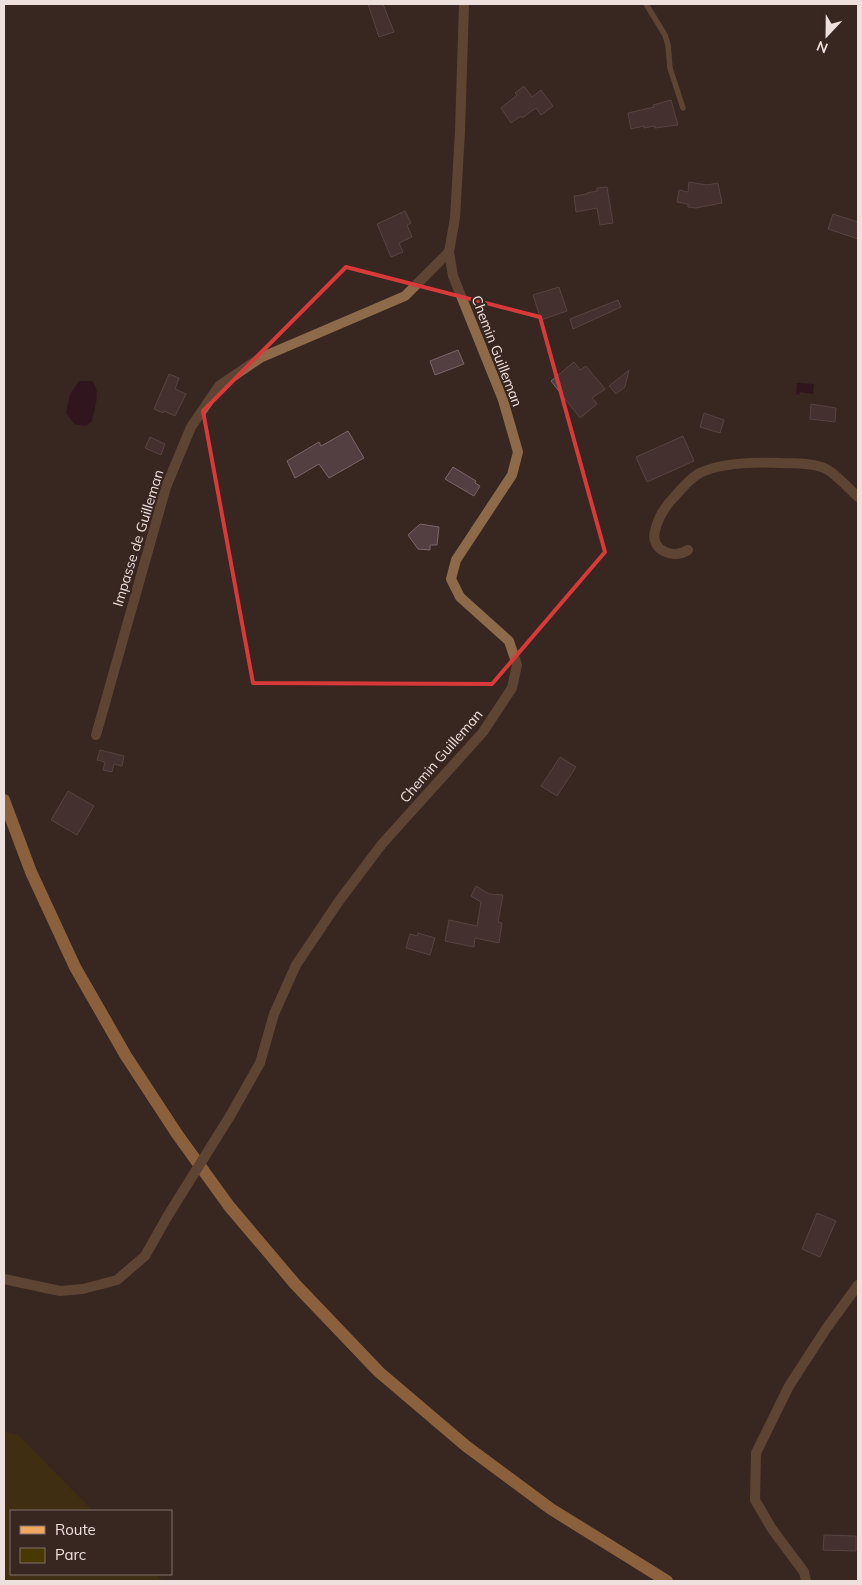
<svg xmlns="http://www.w3.org/2000/svg" width="862" height="1585" viewBox="0 0 862 1585" font-family="Mulish,sans-serif">
<style>
.green{fill:#473901}
.water{fill:#26001c}
.building{fill:#533f42;stroke:#7c6569}
.lines{fill:none;stroke-linecap:round;stroke-linejoin:round}
.lane{stroke:#8d6a49;stroke-width:5.5}
.street{stroke:#8d6a49;stroke-width:10}
.primary{stroke:#efa861;stroke-width:12}
.street-bridge{stroke:#8d6a49;stroke-width:10}
.marked{fill:none;stroke:#d83a3a;stroke-width:4;stroke-linejoin:round}
.labels{text-anchor:middle;dominant-baseline:central;stroke-width:4.5;stroke-linejoin:round;paint-order:stroke}
.street-label{font-size:14px;fill:#ede0dd;stroke:#382621}
</style>
<rect width="100%" height="100%" fill="#382621"/>
<polygon class="green" points="4,1432 18,1435 93,1511 11,1511 11,1574 156,1574 163,1581 4,1581"/>
<g class="water">
<path d="M 79,381 L 92,381 C 102,391 94,409 92,421 L 86,426 L 74,424 L 66,413 L 70,394 Z"/>
<polygon points="797,383 814,384 813,394 800,392 799,395 796,394"/>
</g>
<g class="building">
<polygon points="368,4 383,4 394,32 379,37"/>
<polygon points="524,86 532,97 541,90 553,106 541,115 536,108 522,118 521,116 511,123 501,108 517,95 515,93"/>
<polygon points="671,100 678,125 655,128 655,126 644,128 644,126 631,129 628,113 654,107 653,105"/>
<polygon points="689,182 707,185 718,183 722,203 696,208 688,207 688,204 677,202 679,190 688,192"/>
<polygon points="607,187 613,223 600,225 597,208 576,212 574,196 587,194 587,193 597,191 597,188"/>
<polygon points="405,211 411,223 407,225 412,237 399,243 403,252 391,257 377,224"/>
<polygon points="833,214 858,222 858,239 828,229"/>
<polygon points="559,287 567,311 541,320 533,295"/>
<polygon points="618,300 621,307 573,329 570,319"/>
<polygon points="458,350 464,364 435,375 430,361"/>
<polygon points="574,362 580,370 586,366 605,389 592,398 597,404 580,418 551,381"/>
<polygon points="629,370 625,387 616,394 609,386"/>
<polygon points="169,374 179,378 175,389 186,394 175,416 164,411 163,413 154,409"/>
<polygon points="811,404 836,408 835,422 810,419"/>
<polygon points="704,413 724,420 720,433 700,427"/>
<polygon points="348,431 364,458 329,478 319,464 295,478 287,461 319,442 321,446"/>
<polygon points="683,436 694,461 647,482 636,457"/>
<polygon points="150,437 165,444 161,455 145,448"/>
<polygon points="453,467 476,481 475,483 480,486 474,496 445,479"/>
<polygon points="420,524 439,527 437,545 430,545 430,550 418,549 408,535"/>
<polygon points="100,750 124,756 122,766 114,764 112,772 103,770 105,762 97,760"/>
<polygon points="560,757 576,767 557,796 541,786"/>
<polygon points="68,791 94,806 77,835 51,820"/>
<polygon points="476,886 489,894 503,895 498,922 502,923 499,943 475,938 474,947 445,941 449,920 477,926 481,902 471,896"/>
<polygon points="418,933 435,938 430,955 406,948 410,934 417,936"/>
<polygon points="817,1213 836,1221 820,1257 802,1249"/>
<polygon points="824,1535 856,1536 856,1551 823,1550"/>
</g>
<g class="lines">
<polyline class="lane" points="646,4 665,35 668,45 670,68 683,108"/>
<g class="street">
<path d="M 688,550 C 673,560 650,550 655,531 C 658,517 666,505 676,495 C 682,488 690,479 698,474 C 720,462 757,462 781,463 C 794,463 815,463 826,469 C 835,473 850,490 858,497"/>
<polyline points="96,735 166,487 191,427 219,386 260,358 405,296 449,252"/>
<polyline points="230,1116 260,1063 274,1014 296,965 339,901 382,844 483,732 512,688 517,665 509,641 460,597 451,579 456,560 512,475 518,452 503,400 453,276 449,252 455,218 460,131 464,4"/>
<polyline points="4,1279 60,1291 83,1289 117,1280 145,1256 167,1217"/>
<polyline points="806,1581 804,1572 772,1529 755,1500 756,1453 789,1386 826,1329 858,1285"/>
</g>
<polyline class="primary" points="4,800 31,872 75,967 126,1056 177,1134 229,1206 295,1284 379,1372 466,1446 551,1509 667,1581"/>
<polyline class="street-bridge" points="167,1217 230,1116"/>
</g>
<path d="M0 0H862V1585H0ZM 346,267 L 540,317 L 605,552 L 492,684 L 253,683 L 203,411 Z" fill="#382621" fill-opacity=".55" fill-rule="evenodd"/>
<path class="marked" d="M 346,267 L 540,317 L 605,552 L 492,684 L 253,683 L 203,411 Z"/>
<g class="labels">
<g class="street-label">
<text transform="translate(497 351) rotate(69)">Chemin Guilleman</text>
<text transform="translate(138 538) rotate(-73)">Impasse de Guilleman</text>
<text transform="translate(441 756) rotate(-49)">Chemin Guilleman</text>
</g>
</g>
<rect width="862" height="1585" fill="none" stroke="#ede0dd" stroke-width="10"/>
<rect x="10" y="1510" width="162" height="65" fill="#382621" stroke="#80706c"/>
<rect x="20" y="1526" width="25" height="8" fill="#efa861" stroke="#80706c"/>
<text x="55" y="1535" font-size="15" fill="#ede0dd">Route</text>
<rect x="20" y="1548" width="25" height="15" fill="#473901" stroke="#80706c"/>
<text x="55" y="1560" font-size="15" fill="#ede0dd">Parc</text>
<g transform="translate(827 35) rotate(202)" stroke="#382621" stroke-width="4" paint-order="stroke">
<path d="M0-4L9 19L0 12L-9 19Z" fill="#ede0dd"/>
<text y="-8" font-size="14" font-weight="bold" text-anchor="middle" fill="#ede0dd">N</text>
</g>
</svg>
